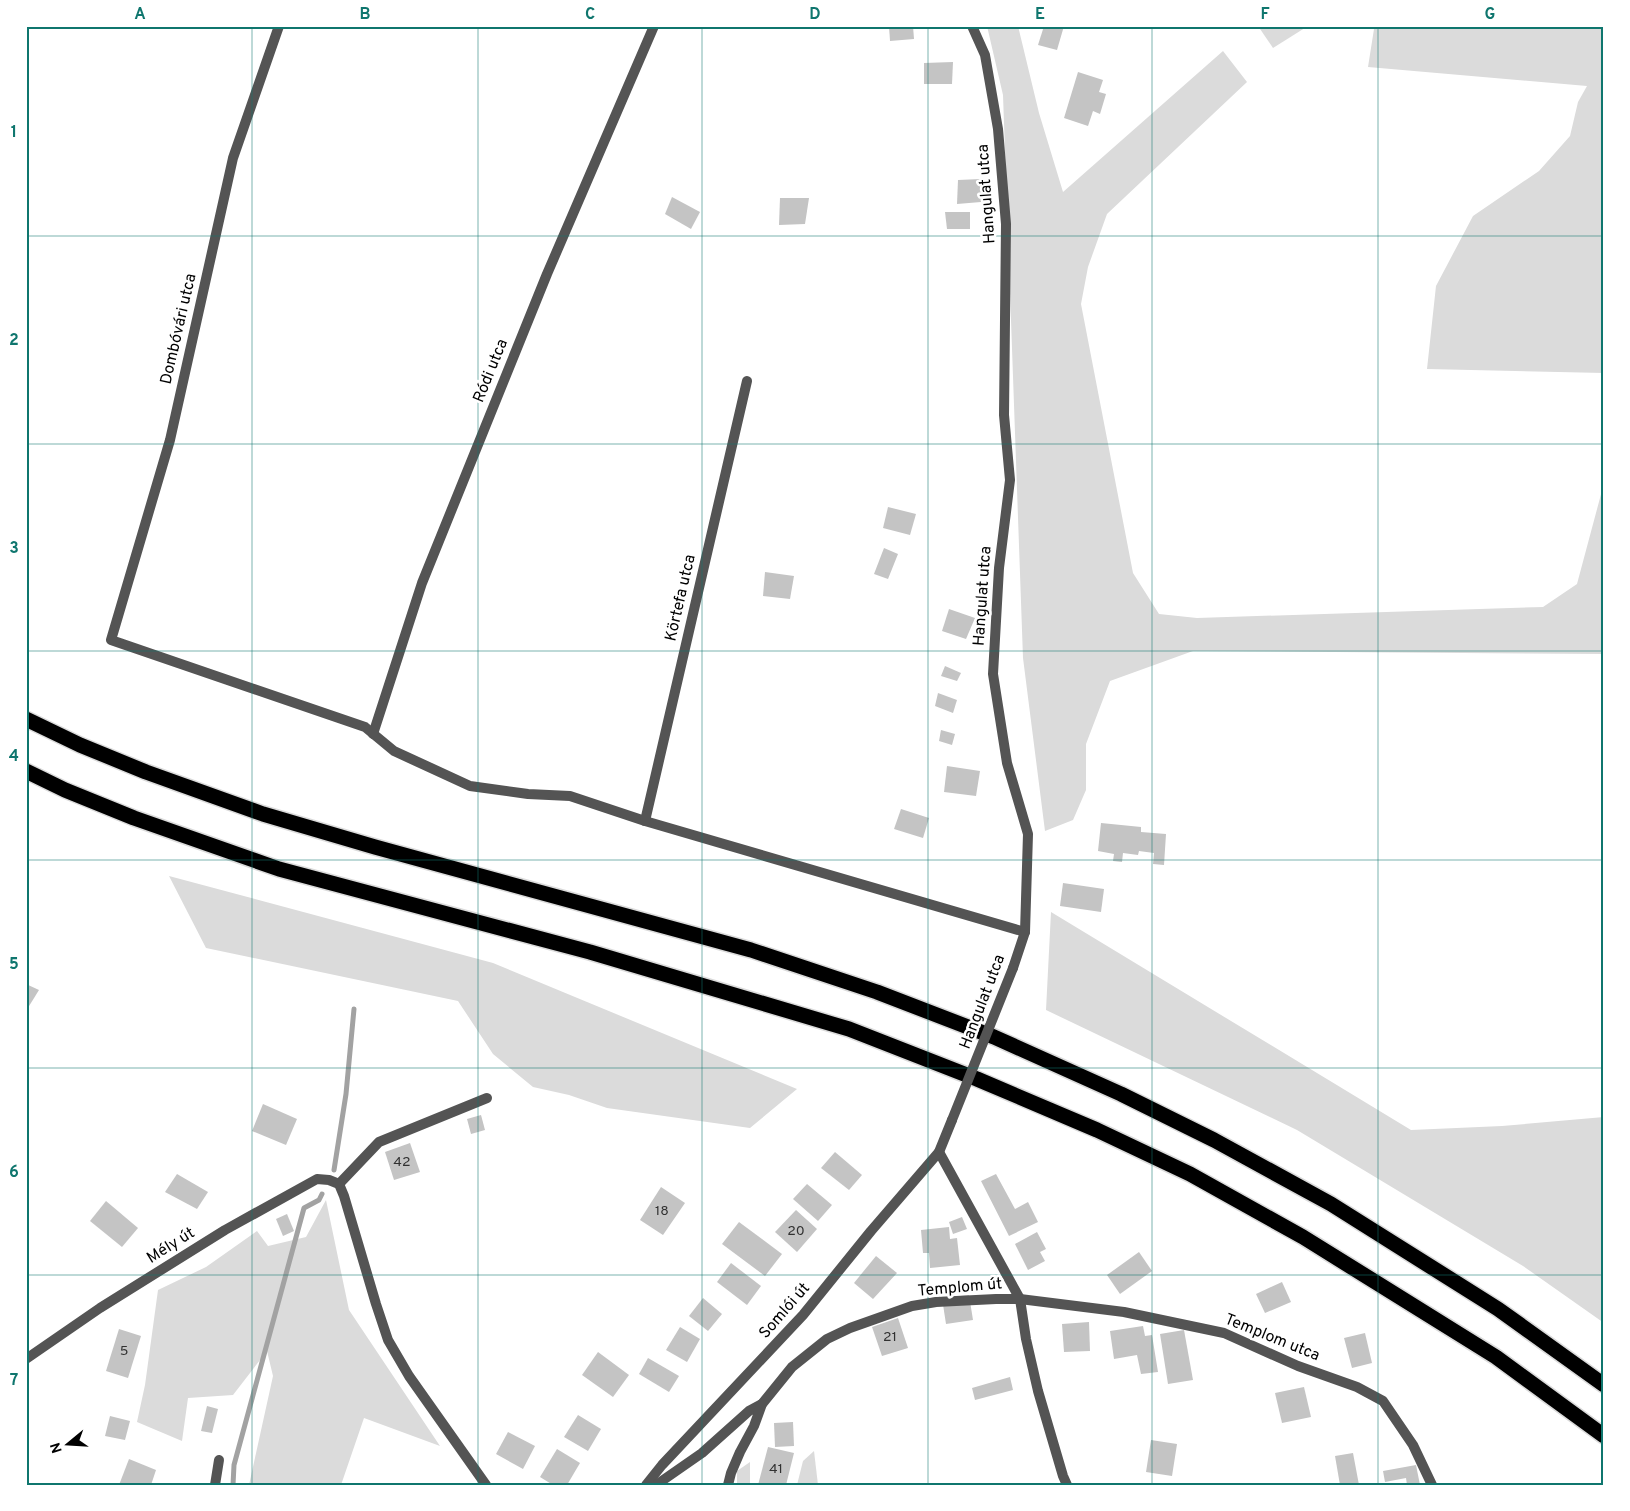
<svg xmlns="http://www.w3.org/2000/svg" width="1630" height="1511" viewBox="0 0 1630 1511" font-family="Overpass,sans-serif">
<style>
.green{fill:#dbdbdb}
.lines{fill:none;stroke-linecap:round;stroke-linejoin:round}
.stream{stroke:#a2a2a2;stroke-width:5}
.building{fill:#c4c4c4}
.motorway-casing{stroke:#dbdbdb;stroke-width:18}
.minor{stroke:#545454;stroke-width:10}
.motorway{stroke:#000;stroke-width:15}
.minor-bridge{stroke:#545454;stroke-width:10}
.grid{fill:none;stroke:#0f766e;stroke-width:1;stroke-opacity:0.55}
.labels{text-anchor:middle;dominant-baseline:central;stroke-width:5;stroke-linejoin:round;paint-order:stroke}
.number-label{font-size:14px;fill:#313131}
.street-label{font-size:16px;fill:#000;stroke:#fff}
.neatline{fill:none;stroke:#0f766e;stroke-width:2}
.grid-label{font-size:16px;text-anchor:middle;font-weight:bold;fill:#0f766e}
</style>
<rect width="100%" height="100%" fill="#fff"/>
<g class="green">
<polygon points="987,26 1018,26 1039,113 1063,192 1223,51 1247,82 1107,214 1088,267 1081,304 1133,573 1159,614 1197,618 1543,607 1577,584 1604,483 1604,654 1193,651 1110,681 1086,744 1086,790 1073,820 1045,831 1023,658 1003,95"/>
<polygon points="1258,26 1308,26 1273,48"/>
<polygon points="1394,26 1604,26 1604,373 1427,369 1436,286 1473,216 1539,171 1570,136 1578,102 1587,86 1368,67 1374,29"/>
<polygon points="169,876 493,963 797,1089 750,1128 607,1108 569,1095 533,1087 493,1054 458,1001 206,948"/>
<polygon points="1051,912 1411,1130 1502,1126 1604,1117 1604,1323 1523,1266 1297,1130 1046,1010"/>
<polygon points="326,1200 349,1310 440,1446 364,1418 341,1485 249,1485 273,1376 267,1351 233,1395 188,1398 182,1441 137,1422 145,1385 158,1290 206,1267 257,1231 268,1246 306,1237"/>
<polygon points="814,1451 818,1485 797,1485 803,1461"/>
<polygon points="750,1462 750,1485 737,1485 737,1471"/>
</g>
<g class="lines">
<g class="stream">
<polyline points="334,1170 346,1094 354,1009"/>
<polyline points="233,1485 234,1465 304,1208 319,1200 322,1194"/>
</g>
</g>
<g class="building">
<polygon points="889,26 913,26 914,39 890,41"/>
<polygon points="1044,26 1064,26 1057,50 1038,45"/>
<polygon points="953,62 952,84 924,84 924,63"/>
<polygon points="1078,72 1103,80 1099,92 1106,94 1100,114 1093,111 1088,126 1064,118"/>
<polygon points="981,179 981,202 957,204 958,180"/>
<polygon points="672,197 700,212 691,229 665,214"/>
<polygon points="780,198 809,198 805,224 779,225"/>
<polygon points="945,212 970,212 970,229 947,229"/>
<polygon points="888,507 916,514 910,535 883,528"/>
<polygon points="884,548 898,554 888,579 874,574"/>
<polygon points="765,572 794,576 790,599 763,596"/>
<polygon points="949,609 975,618 966,639 942,631"/>
<polygon points="945,666 961,673 957,681 941,676"/>
<polygon points="938,693 957,700 953,713 935,706"/>
<polygon points="941,730 955,734 952,745 939,741"/>
<polygon points="947,766 980,771 976,796 944,792"/>
<polygon points="901,809 929,818 923,838 894,829"/>
<polygon points="1101,823 1141,827 1141,832 1166,834 1164,865 1153,864 1154,853 1139,851 1138,855 1123,853 1122,862 1113,861 1114,854 1098,851"/>
<polygon points="1063,883 1104,889 1101,912 1060,906"/>
<polygon points="26,984 39,990 26,1011"/>
<polygon points="263,1104 297,1119 286,1145 252,1131"/>
<polygon points="481,1115 485,1130 471,1134 467,1119"/>
<polygon points="410,1143 420,1172 394,1180 385,1152"/>
<polygon points="835,1152 862,1175 849,1190 821,1168"/>
<polygon points="177,1174 208,1192 197,1209 165,1192"/>
<polygon points="996,1174 1015,1209 1028,1202 1038,1222 1009,1236 981,1181"/>
<polygon points="807,1184 832,1205 818,1221 793,1199"/>
<polygon points="661,1187 685,1203 663,1235 640,1220"/>
<polygon points="106,1201 138,1228 122,1247 90,1221"/>
<polygon points="796,1210 817,1229 797,1252 775,1232"/>
<polygon points="287,1214 294,1231 283,1236 276,1219"/>
<polygon points="962,1217 967,1229 953,1234 949,1222"/>
<polygon points="739,1222 782,1254 765,1276 722,1244"/>
<polygon points="949,1227 950,1239 957,1238 960,1265 930,1268 929,1253 923,1253 921,1230"/>
<polygon points="1037,1232 1046,1249 1040,1252 1045,1261 1028,1270 1015,1244"/>
<polygon points="1139,1252 1152,1271 1120,1294 1107,1275"/>
<polygon points="876,1256 897,1273 873,1299 854,1283"/>
<polygon points="731,1263 761,1286 747,1305 717,1282"/>
<polygon points="1282,1282 1291,1302 1265,1313 1256,1294"/>
<polygon points="969,1295 973,1320 946,1324 942,1298"/>
<polygon points="703,1298 722,1314 708,1331 689,1316"/>
<polygon points="898,1318 908,1348 882,1356 872,1327"/>
<polygon points="1089,1322 1090,1351 1064,1352 1062,1324"/>
<polygon points="1143,1326 1145,1336 1152,1335 1158,1372 1141,1374 1137,1355 1114,1359 1110,1331"/>
<polygon points="680,1327 700,1339 687,1362 666,1350"/>
<polygon points="119,1329 141,1336 128,1378 106,1371"/>
<polygon points="1184,1330 1193,1380 1168,1384 1160,1334"/>
<polygon points="1365,1333 1372,1363 1352,1368 1344,1338"/>
<polygon points="598,1352 629,1375 613,1397 582,1375"/>
<polygon points="648,1358 679,1376 669,1392 639,1374"/>
<polygon points="1010,1377 1013,1390 975,1400 972,1388"/>
<polygon points="1304,1387 1311,1417 1282,1423 1275,1393"/>
<polygon points="207,1406 218,1409 212,1433 201,1431"/>
<polygon points="578,1415 601,1429 588,1451 564,1437"/>
<polygon points="110,1416 130,1421 125,1440 105,1436"/>
<polygon points="793,1422 794,1446 775,1447 774,1423"/>
<polygon points="508,1432 535,1446 523,1469 496,1454"/>
<polygon points="1151,1440 1177,1444 1172,1476 1146,1472"/>
<polygon points="768,1447 794,1453 786,1485 758,1485"/>
<polygon points="557,1449 580,1463 567,1485 553,1485 540,1477"/>
<polygon points="1353,1453 1359,1485 1340,1485 1335,1456"/>
<polygon points="129,1459 156,1470 151,1485 119,1485"/>
<polygon points="1416,1465 1420,1485 1407,1485 1406,1478 1385,1482 1383,1471"/>
</g>
<g class="lines">
<g class="motorway-casing">
<g id="motorway">
<polyline points="26,719 80,745 146,772 263,814 375,847 751,950 877,992 994,1037 1121,1094 1214,1140 1331,1204 1498,1309 1604,1385"/>
<polyline points="26,771 65,790 134,818 279,869 590,952 849,1029 977,1079 1097,1130 1190,1174 1303,1237 1496,1357 1604,1436"/>
</g>
</g>
<g class="minor">
<polyline points="279,26 233,158 170,440 111,640 365,727 394,751 470,786 528,794 570,796 645,821 1025,932"/>
<polyline points="972,26 985,55 998,129 1006,224 1004,415 1010,480 999,568 993,674 1007,763 1028,834 1025,932 1013,968"/>
<polyline points="373,734 422,583 547,274 654,26"/>
<polyline points="645,821 747,381"/>
<polyline points="939,1152 1020,1299 1026,1339 1038,1391 1063,1476 1067,1485"/>
<polyline points="339,1184 379,1142 487,1098"/>
<polyline points="26,1359 100,1308 225,1230 317,1179 329,1180 339,1184 344,1196 376,1304 388,1340 409,1376 486,1485"/>
<polyline points="215,1485 219,1460"/>
<polyline points="646,1485 662,1465 803,1315 871,1231 939,1152 952,1120"/>
<polyline points="656,1485 702,1453 749,1411 762,1404"/>
<polyline points="728,1485 731,1473 740,1452 754,1426 762,1404 792,1367 827,1339 850,1328 912,1306 936,1302 996,1299 1020,1299 1124,1312 1224,1333 1298,1366 1357,1387 1383,1401 1413,1445 1432,1485"/>
</g>
<use href="#motorway" class="motorway"/>
<polyline class="minor-bridge" points="952,1120 1013,968"/>
</g>
<path class="grid" d="M 252,26 L 252,1485M 478,26 L 478,1485M 702,26 L 702,1485M 928,26 L 928,1485M 1152,26 L 1152,1485M 1378,26 L 1378,1485M 26,236 L 1604,236M 26,444 L 1604,444M 26,651 L 1604,651M 26,860 L 1604,860M 26,1068 L 1604,1068M 26,1275 L 1604,1275"/>
<g class="labels">
<g class="number-label">
<text x="402" y="1162">42</text>
<text x="662" y="1211">18</text>
<text x="796" y="1231">20</text>
<text x="890" y="1337">21</text>
<text x="124" y="1351">5</text>
<text x="776" y="1469">41</text>
</g>
<g class="street-label">
<text transform="translate(987 194) rotate(-94)">Hangulat utca</text>
<text transform="translate(179 329) rotate(-77)">Dombóvári utca</text>
<text transform="translate(491 371) rotate(-68)">Ródi utca</text>
<text transform="translate(983 596) rotate(-86)">Hangulat utca</text>
<text transform="translate(681 598) rotate(-77)">Körtefa utca</text>
<text transform="translate(983 1002) rotate(-69)">Hangulat utca</text>
<text transform="translate(171 1246) rotate(-32)">Mély út</text>
<text transform="translate(960 1288) rotate(-5)">Templom út</text>
<text transform="translate(785 1311) rotate(-49)">Somlói út</text>
<text transform="translate(1272 1338) rotate(22)">Templom utca</text>
</g>
</g>
<rect width="1630" height="1511" fill="none" stroke="#ffffff" stroke-width="55"/>
<g transform="translate(68 1444) rotate(252)" stroke="#ffffff" stroke-width="4" paint-order="stroke">
<path d="M0-4L9 19L0 12L-9 19Z" fill="#000000"/>
<text y="-8" font-size="14" font-weight="bold" text-anchor="middle" fill="#000000">N</text>
</g>
<rect x="28" y="28" width="1574" height="1456" class="neatline"/>
<g class="grid-label">
<text x="140" y="19">A</text>
<text x="365" y="19">B</text>
<text x="590" y="19">C</text>
<text x="815" y="19">D</text>
<text x="1040" y="19">E</text>
<text x="1265" y="19">F</text>
<text x="1490" y="19">G</text>
<text x="14" y="137">1</text>
<text x="14" y="345">2</text>
<text x="14" y="553">3</text>
<text x="14" y="761">4</text>
<text x="14" y="969">5</text>
<text x="14" y="1177">6</text>
<text x="14" y="1385">7</text>
</g>
</svg>
